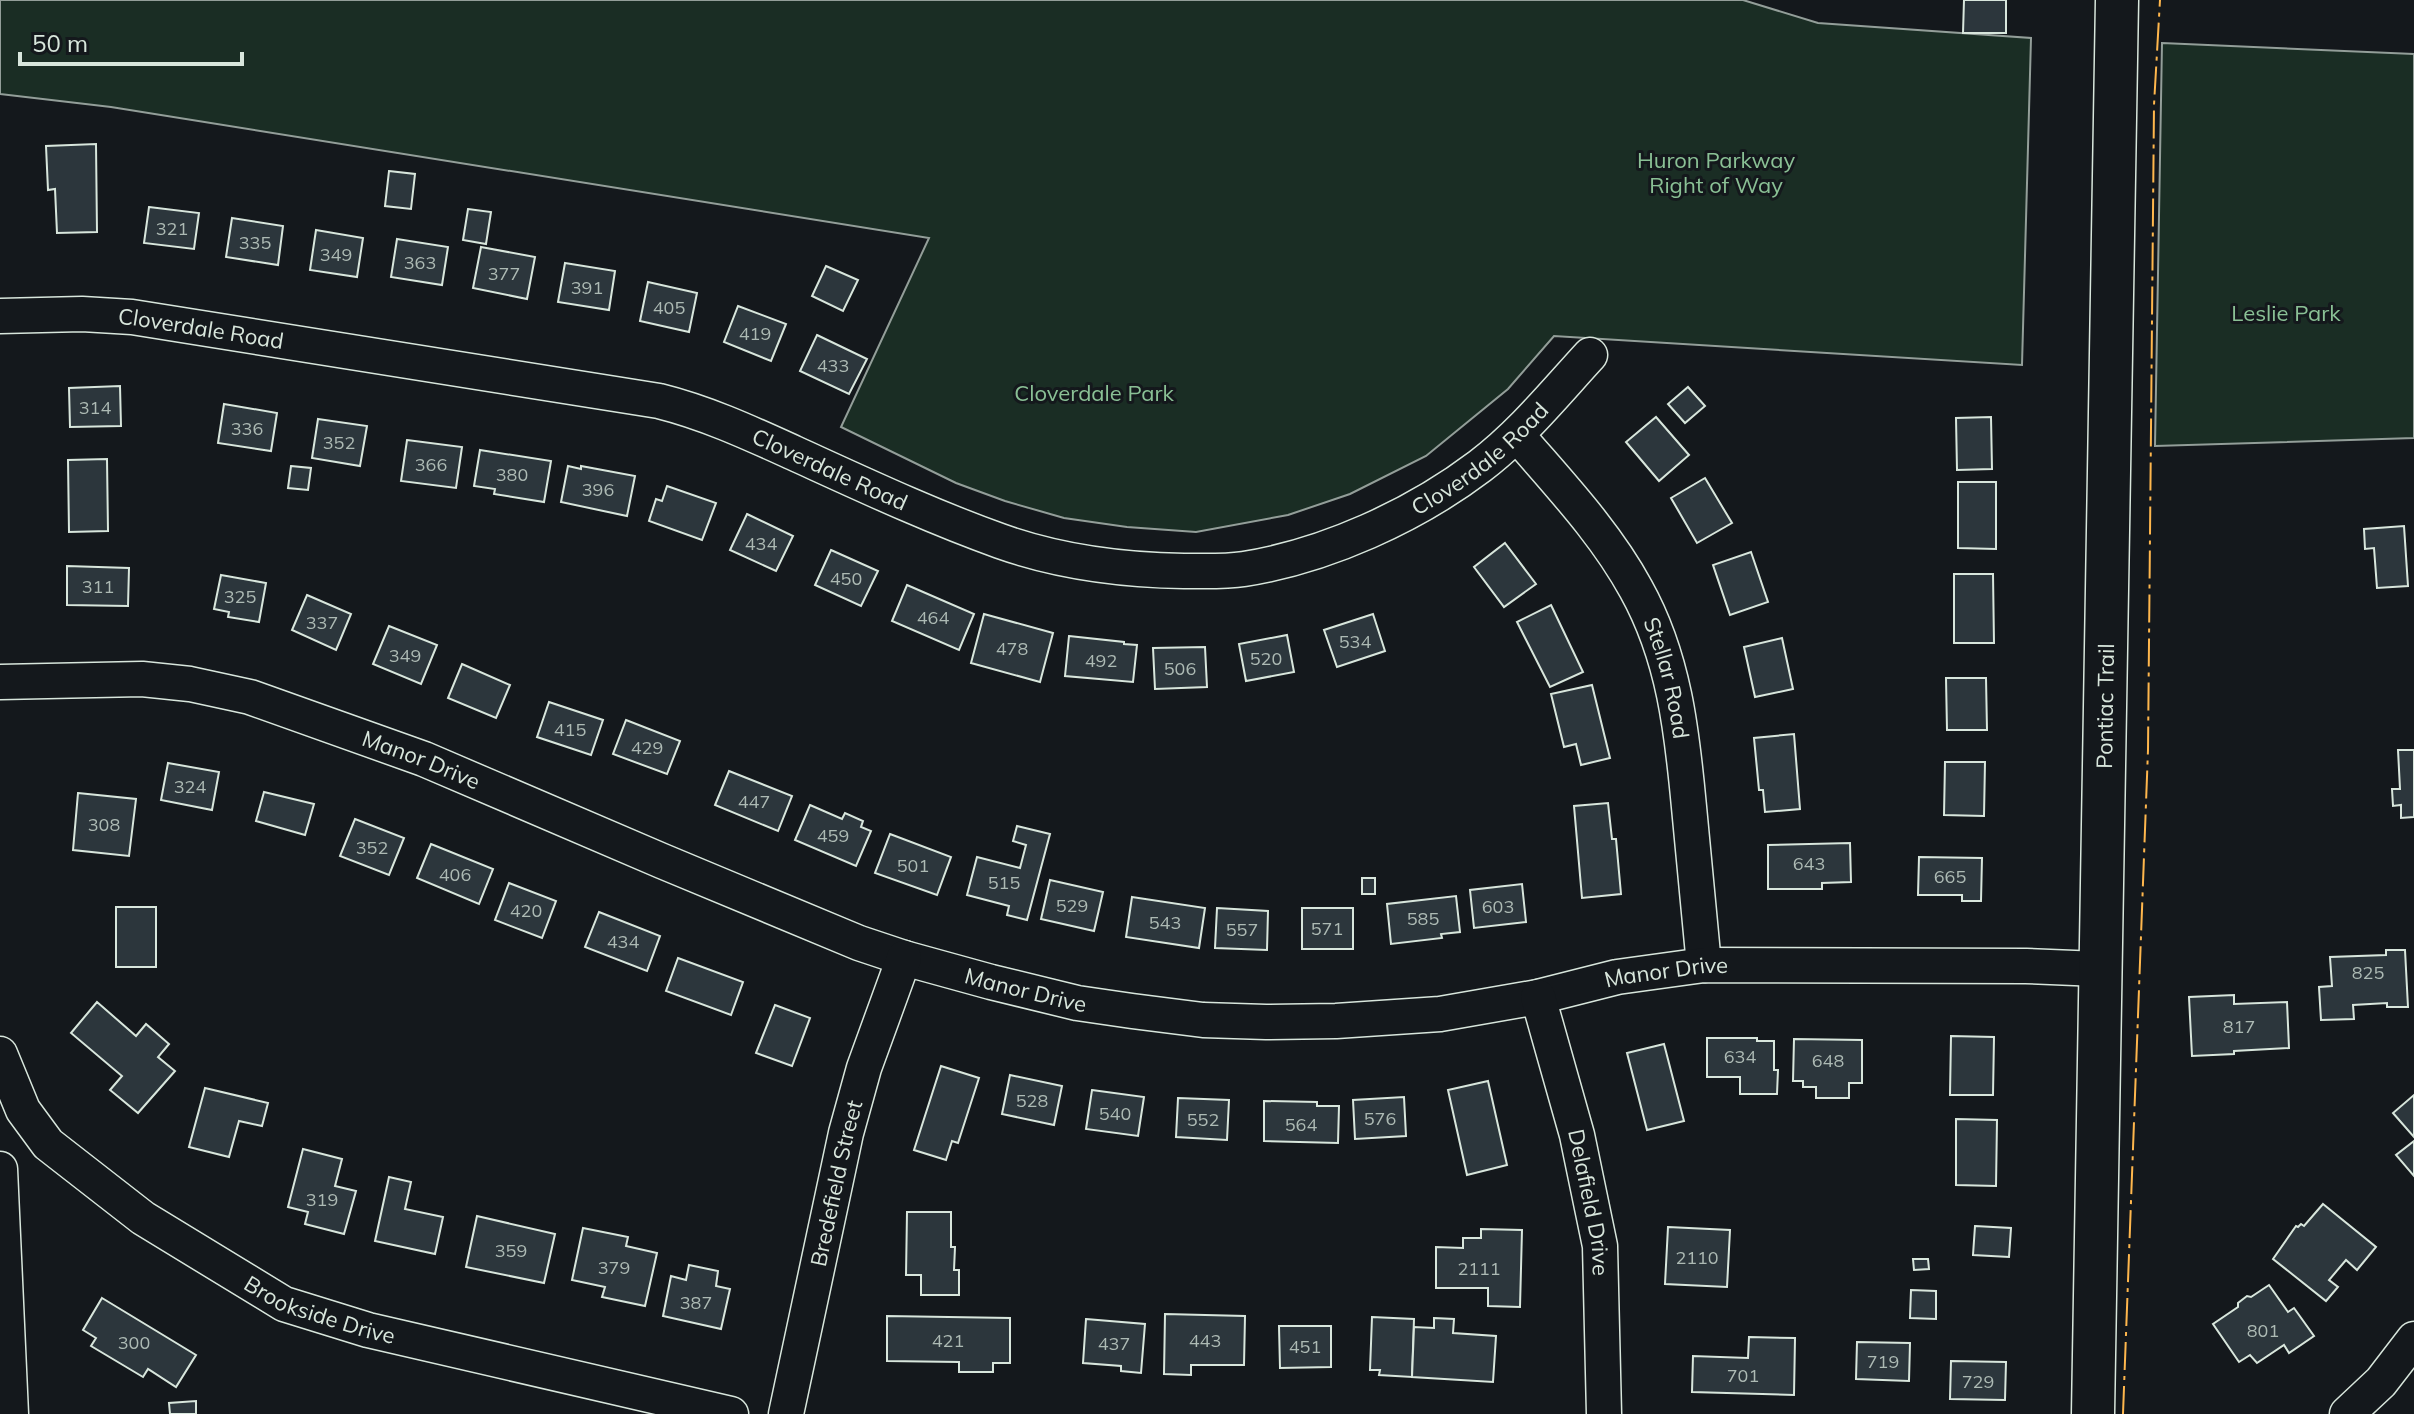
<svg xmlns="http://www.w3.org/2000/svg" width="2414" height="1414" viewBox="0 0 2414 1414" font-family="Mulish,sans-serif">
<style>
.green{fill:#1a2d24;stroke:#939e99;stroke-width:2}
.building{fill:#2c363c;stroke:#d8e6dc;stroke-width:2}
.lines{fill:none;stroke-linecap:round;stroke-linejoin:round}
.minor-casing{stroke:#d8e6dc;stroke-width:37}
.major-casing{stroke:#d8e6dc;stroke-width:45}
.minor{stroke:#14181c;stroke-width:34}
.major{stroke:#14181c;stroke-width:42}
.power{stroke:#ffb74d;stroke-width:2;stroke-dasharray:28 6 4 6;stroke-linecap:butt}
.labels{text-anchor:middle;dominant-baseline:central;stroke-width:6;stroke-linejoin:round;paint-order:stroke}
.number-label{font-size:18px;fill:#adbab4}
.park-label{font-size:22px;fill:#8ac095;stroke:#14181c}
.street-label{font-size:22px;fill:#d8e6dc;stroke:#14181c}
</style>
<rect width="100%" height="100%" fill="#14181c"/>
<g class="green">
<polygon points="0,0 1743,0 1818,23 2031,38 2022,365 1554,336 1508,389 1426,456 1350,494 1288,515 1196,532 1127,527 1064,518 1005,501 956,483 841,427 929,238 111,107 0,94"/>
<polygon points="2162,43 2414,54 2414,438 2155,446"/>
</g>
<g class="building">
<polygon points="1964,0 2006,0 2006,33 1963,33"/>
<polygon points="96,144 97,232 57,233 55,189 48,190 46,146"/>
<polygon points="389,171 415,174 411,209 385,206"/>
<polygon points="149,207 199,213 194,249 144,243"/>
<polygon points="468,209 491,212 486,244 463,240"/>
<polygon points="232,218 283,226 278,265 226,257"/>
<polygon points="316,230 363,238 357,277 310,270"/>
<polygon points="397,239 448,247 442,285 391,277"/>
<polygon points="481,247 535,257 527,299 473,288"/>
<polygon points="565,263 615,271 609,310 558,302"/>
<polygon points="826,266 858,280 843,311 812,296"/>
<polygon points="648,282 697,293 689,332 640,321"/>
<polygon points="738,306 786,324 771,361 724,342"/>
<polygon points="817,335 867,359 849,394 800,371"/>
<polygon points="120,386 121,426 70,427 69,388"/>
<polygon points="1688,387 1705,406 1685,423 1668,404"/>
<polygon points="224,404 277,413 271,451 218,443"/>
<polygon points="1656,417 1689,455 1659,481 1626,442"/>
<polygon points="1991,417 1992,469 1957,470 1956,418"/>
<polygon points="318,419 367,426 360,466 312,458"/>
<polygon points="407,440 462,447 456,488 401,481"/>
<polygon points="480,450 551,461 544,502 494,494 495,489 474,486"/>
<polygon points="107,459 108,531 69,532 68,460"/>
<polygon points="291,466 311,468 308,490 288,488"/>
<polygon points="568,466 581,469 581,466 635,476 627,516 561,502"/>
<polygon points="1705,478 1732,523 1697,543 1671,498"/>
<polygon points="1958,482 1996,482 1996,549 1958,548"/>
<polygon points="667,486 716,503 702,540 649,521 656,499 662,501"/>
<polygon points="747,514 793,536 776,571 730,550"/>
<polygon points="2404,526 2408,586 2377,588 2374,548 2365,549 2364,529"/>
<polygon points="1505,543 1536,584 1504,607 1474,567"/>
<polygon points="831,550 878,571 861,606 815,585"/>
<polygon points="1751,552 1768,602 1730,615 1713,565"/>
<polygon points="67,566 129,568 128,606 67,605"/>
<polygon points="1954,574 1993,574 1994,643 1954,643"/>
<polygon points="221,575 266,583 259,622 228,617 229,612 214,609"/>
<polygon points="907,585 974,614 959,650 892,621"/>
<polygon points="307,595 351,614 336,650 292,630"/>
<polygon points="1551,605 1583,672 1550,687 1517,622"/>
<polygon points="984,614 1053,633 1040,682 971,663"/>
<polygon points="1373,614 1385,651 1337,667 1324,630"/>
<polygon points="389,626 437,645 421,684 373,664"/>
<polygon points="1287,635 1294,672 1246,681 1239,644"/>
<polygon points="1069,636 1124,642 1124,644 1137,645 1133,682 1065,676"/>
<polygon points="1782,638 1793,689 1755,697 1744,647"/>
<polygon points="1205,647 1207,687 1155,689 1153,648"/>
<polygon points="462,664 510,685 496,718 448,698"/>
<polygon points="1946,678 1986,678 1987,730 1947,730"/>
<polygon points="1592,685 1610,758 1581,765 1576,744 1564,747 1551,694"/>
<polygon points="549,702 603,720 591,755 537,737"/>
<polygon points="626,720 680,741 667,774 613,754"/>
<polygon points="1794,734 1800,809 1765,812 1763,790 1759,790 1754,738"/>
<polygon points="2398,750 2414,750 2414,817 2401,818 2401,805 2393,806 2392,789 2400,789"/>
<polygon points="1945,762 1985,762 1984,816 1944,815"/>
<polygon points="168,763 219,772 212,810 161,800"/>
<polygon points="729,771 792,796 778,831 715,805"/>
<polygon points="264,792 314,804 305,835 256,821"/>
<polygon points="78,793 136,799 129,856 73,850"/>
<polygon points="1608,803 1612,839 1616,839 1621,894 1582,898 1574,806"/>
<polygon points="810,805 842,819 845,813 863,821 861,827 871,831 856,866 795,840"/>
<polygon points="355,819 404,838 389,875 340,856"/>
<polygon points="1017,826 1050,834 1027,920 1007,915 1009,906 967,895 977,857 1020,868 1026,845 1013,841"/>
<polygon points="890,834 951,857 937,895 875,873"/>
<polygon points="1850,843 1851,882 1822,883 1822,889 1768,889 1768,845"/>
<polygon points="431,844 493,869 479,904 417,878"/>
<polygon points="1919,857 1982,858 1981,901 1962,901 1962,895 1918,895"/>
<rect x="1362" y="878" width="13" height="16"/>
<polygon points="1050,880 1103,892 1094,931 1041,919"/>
<polygon points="509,883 556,901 542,938 495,920"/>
<polygon points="1522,884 1526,922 1474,928 1470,890"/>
<polygon points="1456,896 1460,932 1441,934 1442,938 1391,944 1387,904"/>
<polygon points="1132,897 1205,908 1199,948 1126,937"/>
<rect x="116" y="907" width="40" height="60"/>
<polygon points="1217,908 1268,911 1267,950 1215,948"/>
<rect x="1302" y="908" width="51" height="41"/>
<polygon points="599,912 660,936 647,971 585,947"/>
<polygon points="2386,950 2405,950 2408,1007 2387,1007 2387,1003 2353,1005 2354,1019 2321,1020 2319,987 2332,986 2330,957 2386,955"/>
<polygon points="678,958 743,982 731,1015 666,991"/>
<polygon points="2234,995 2234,1004 2287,1002 2289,1048 2234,1051 2234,1054 2192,1056 2189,997"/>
<polygon points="97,1002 136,1036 146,1024 169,1044 158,1057 175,1071 138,1113 110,1090 122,1076 71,1033"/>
<polygon points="775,1005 810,1018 792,1066 756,1053"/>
<polygon points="1951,1036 1994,1037 1993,1095 1950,1095"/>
<polygon points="1707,1038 1757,1038 1757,1041 1774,1041 1774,1070 1778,1070 1777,1094 1740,1094 1740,1077 1707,1077"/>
<polygon points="1794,1039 1862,1040 1862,1083 1849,1083 1849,1098 1816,1098 1816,1087 1803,1087 1803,1081 1793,1081"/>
<polygon points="1664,1044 1684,1121 1647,1130 1627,1053"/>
<polygon points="941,1066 979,1078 958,1143 952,1141 946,1160 914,1150"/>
<polygon points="1010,1075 1062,1086 1054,1125 1002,1114"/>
<polygon points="1488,1081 1507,1165 1467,1175 1448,1090"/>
<polygon points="205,1088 268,1103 262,1126 239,1121 229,1157 189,1147"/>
<polygon points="1092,1090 1144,1097 1138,1136 1086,1129"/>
<polygon points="2414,1095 2414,1137 2393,1113"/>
<polygon points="1404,1097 1406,1136 1355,1139 1353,1100"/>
<polygon points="1178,1098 1229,1100 1227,1140 1176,1137"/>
<polygon points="1264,1101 1317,1102 1317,1106 1339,1106 1338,1143 1264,1141"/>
<polygon points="1956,1119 1997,1120 1996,1186 1956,1185"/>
<polygon points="2414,1141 2414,1176 2396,1155"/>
<polygon points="303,1149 342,1159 335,1186 356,1191 344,1234 305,1224 308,1212 288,1207"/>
<polygon points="389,1177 411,1182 405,1209 443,1217 435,1254 375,1241"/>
<polygon points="2323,1204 2376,1247 2357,1270 2346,1260 2329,1280 2338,1287 2326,1301 2273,1259 2296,1226 2298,1227 2301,1224 2304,1226"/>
<polygon points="907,1212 951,1212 951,1247 955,1247 954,1270 959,1270 959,1295 921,1295 921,1275 906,1275"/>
<polygon points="477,1216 555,1234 544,1283 466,1267"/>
<polygon points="1975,1226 2011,1228 2009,1257 1973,1255"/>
<polygon points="1668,1227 1730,1230 1727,1287 1665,1284"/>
<polygon points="583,1228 628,1237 626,1246 657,1253 645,1306 602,1297 605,1287 572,1280"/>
<polygon points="1481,1229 1522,1230 1520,1307 1488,1306 1488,1288 1436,1288 1436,1247 1463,1248 1463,1238 1481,1238"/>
<polygon points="1913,1259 1928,1259 1929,1269 1914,1270"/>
<polygon points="689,1265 718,1271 716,1286 730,1289 721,1329 663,1316 671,1276 686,1280"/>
<polygon points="2269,1285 2288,1312 2294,1308 2314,1336 2289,1353 2284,1345 2257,1363 2250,1355 2239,1362 2213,1324 2238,1307 2238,1303 2247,1296 2251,1297"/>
<polygon points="1911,1290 1936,1291 1936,1319 1910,1318"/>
<polygon points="102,1298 196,1355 176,1387 148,1369 143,1377 91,1346 96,1338 83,1330"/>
<polygon points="1165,1314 1245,1316 1244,1365 1191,1365 1191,1375 1164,1374"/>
<polygon points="887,1316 1010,1318 1010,1363 993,1363 993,1372 959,1372 959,1362 887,1361"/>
<polygon points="1372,1317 1414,1319 1412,1377 1379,1375 1380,1370 1370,1370"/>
<polygon points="1434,1318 1454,1319 1453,1333 1496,1336 1493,1382 1412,1377 1414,1327 1434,1328"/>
<polygon points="1086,1319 1145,1324 1141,1373 1121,1371 1121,1366 1083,1363"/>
<polygon points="1279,1326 1331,1326 1331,1367 1280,1368"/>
<polygon points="1749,1337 1795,1338 1794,1395 1692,1392 1693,1356 1748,1358"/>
<polygon points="1857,1342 1910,1343 1909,1381 1856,1379"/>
<polygon points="1951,1361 2006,1362 2005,1400 1950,1399"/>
<polygon points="196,1401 196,1414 170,1414 169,1403"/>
</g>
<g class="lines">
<g class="minor-casing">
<g id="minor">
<path id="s1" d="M 0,316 L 82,314 L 132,317 L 659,401 C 707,413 750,433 794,453 C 862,484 930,516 1000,541 C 1059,562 1120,570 1184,571 C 1203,571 1224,572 1244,569 C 1326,556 1414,516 1480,466 C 1522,434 1555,393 1590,355"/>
<path id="s2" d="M 1517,435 C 1559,484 1605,532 1636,589 C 1674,657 1682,731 1689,807 C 1694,860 1699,913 1704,965"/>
<path id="s3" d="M 0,682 L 142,679 L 190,684 L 250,697 L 424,759 L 662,861 L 859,943 L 904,958 L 991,982 L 1077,1003 L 1132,1011 L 1203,1020 L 1266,1022 L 1336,1021 L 1440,1014 L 1538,997 L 1617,977 L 1704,965 L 2026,966 L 2099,969"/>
<path id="s4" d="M 1538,997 L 1577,1135 L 1600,1246 L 1604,1414"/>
<path id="s5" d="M 0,1054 L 23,1110 L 48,1144 L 143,1218 L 284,1304 L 368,1330 L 731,1414"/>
<polyline points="0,1169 11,1414"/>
<path id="s6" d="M 786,1414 L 846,1133 L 864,1068 L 904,958"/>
<polyline points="2347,1414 2381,1382 2414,1339"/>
</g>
</g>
<g class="major-casing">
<g id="major">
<path id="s7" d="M 2093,1414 L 2117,0"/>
</g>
</g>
<use href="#minor" class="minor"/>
<use href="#major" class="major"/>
<polyline class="power" points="2123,1414 2148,750 2154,105 2160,0"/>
</g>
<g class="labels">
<g class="number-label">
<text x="172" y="228">321</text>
<text x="255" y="242">335</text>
<text x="336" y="254">349</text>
<text x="420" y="262">363</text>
<text x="504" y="273">377</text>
<text x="587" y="287">391</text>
<text x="669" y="307">405</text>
<text x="755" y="333">419</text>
<text x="833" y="365">433</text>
<text x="95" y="407">314</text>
<text x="247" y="428">336</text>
<text x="339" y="442">352</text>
<text x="431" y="464">366</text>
<text x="512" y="474">380</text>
<text x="598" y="489">396</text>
<text x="761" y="543">434</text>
<text x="846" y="578">450</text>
<text x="98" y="586">311</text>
<text x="240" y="596">325</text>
<text x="933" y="617">464</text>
<text x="322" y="622">337</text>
<text x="1355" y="641">534</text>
<text x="1012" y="648">478</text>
<text x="405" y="655">349</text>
<text x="1266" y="658">520</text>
<text x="1101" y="660">492</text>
<text x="1180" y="668">506</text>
<text x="570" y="729">415</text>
<text x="647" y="747">429</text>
<text x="190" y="786">324</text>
<text x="754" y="801">447</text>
<text x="104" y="824">308</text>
<text x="833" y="835">459</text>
<text x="372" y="847">352</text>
<text x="1809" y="863">643</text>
<text x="913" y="865">501</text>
<text x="455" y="874">406</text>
<text x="1950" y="876">665</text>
<text x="1004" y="882">515</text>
<text x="1072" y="905">529</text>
<text x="1498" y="906">603</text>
<text x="526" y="910">420</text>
<text x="1423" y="918">585</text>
<text x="1165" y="922">543</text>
<text x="1327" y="928">571</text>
<text x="1242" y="929">557</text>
<text x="623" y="941">434</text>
<text x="2368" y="972">825</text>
<text x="2239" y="1026">817</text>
<text x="1740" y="1056">634</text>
<text x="1828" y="1060">648</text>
<text x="1032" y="1100">528</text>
<text x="1115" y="1113">540</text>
<text x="1380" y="1118">576</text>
<text x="1203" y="1119">552</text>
<text x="1301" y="1124">564</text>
<text x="322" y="1199">319</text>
<text x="511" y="1250">359</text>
<text x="1697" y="1257">2110</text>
<text x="614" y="1267">379</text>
<text x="1479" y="1268">2111</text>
<text x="696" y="1302">387</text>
<text x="2263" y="1330">801</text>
<text x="948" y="1340">421</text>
<text x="1205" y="1340">443</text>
<text x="134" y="1342">300</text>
<text x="1114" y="1343">437</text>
<text x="1305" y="1346">451</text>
<text x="1883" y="1361">719</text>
<text x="1743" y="1375">701</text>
<text x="1978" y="1381">729</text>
</g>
<g class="park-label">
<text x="1716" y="160">Huron Parkway<tspan x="1716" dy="25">Right of Way</tspan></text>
<text x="2286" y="313">Leslie Park</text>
<text x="1094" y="393">Cloverdale Park</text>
</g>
<g class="street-label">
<text stroke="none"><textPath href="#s1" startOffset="202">Cloverdale Road</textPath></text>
<text stroke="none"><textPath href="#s1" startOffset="1546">Cloverdale Road</textPath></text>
<text stroke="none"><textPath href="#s1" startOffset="850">Cloverdale Road</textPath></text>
<text stroke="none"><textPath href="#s2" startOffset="290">Stellar Road</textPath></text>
<text stroke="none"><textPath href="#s7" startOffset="708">Pontiac Trail</textPath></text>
<text stroke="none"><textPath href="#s3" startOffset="434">Manor Drive</textPath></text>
<text stroke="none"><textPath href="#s3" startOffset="1730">Manor Drive</textPath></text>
<text stroke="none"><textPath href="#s3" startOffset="1082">Manor Drive</textPath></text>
<text stroke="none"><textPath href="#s6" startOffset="236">Bredefield Street</textPath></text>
<text stroke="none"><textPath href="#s4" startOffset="212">Delafield Drive</textPath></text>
<text stroke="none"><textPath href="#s5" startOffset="424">Brookside Drive</textPath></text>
</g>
</g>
<path d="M20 52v12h222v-12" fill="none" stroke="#d8e6dc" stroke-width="4"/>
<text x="32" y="52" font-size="24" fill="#d8e6dc" stroke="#14181c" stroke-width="6" paint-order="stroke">50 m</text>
</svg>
